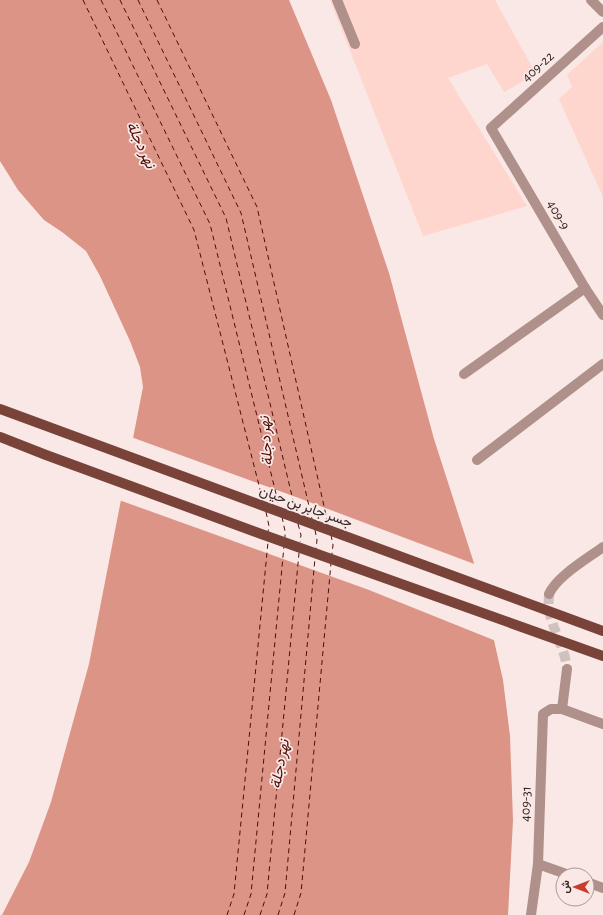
<svg xmlns="http://www.w3.org/2000/svg" width="603" height="915" viewBox="0 0 603 915" font-family="'Alegreya Sans',Vazirmatn,sans-serif">
<style>
.built{fill:#ffd6ce}
.water{fill:#dc9487}
.pier{fill:#f9e8e5}
.lines{fill:none;stroke-linecap:round;stroke-linejoin:round}
.ferry{stroke:#4e0e07;stroke-width:1;stroke-dasharray:5 4;stroke-linecap:butt}
.minor-tunnel{stroke:#d1c1be;stroke-width:10;stroke-dasharray:10 5;stroke-linecap:butt}
.minor{stroke:#b0908a;stroke-width:10}
.primary-bridge{stroke:#79433a;stroke-width:10}
.labels{text-anchor:middle;dominant-baseline:central;stroke-width:3.5;stroke-linejoin:round;paint-order:stroke}
.street-label{font-size:14px;fill:#322320;stroke:#f9e8e5}
.water-label{font-size:15px;font-style:italic;fill:#4e0e07;stroke:#f9e8e5}
</style>
<rect width="100%" height="100%" fill="#f9e8e5"/>
<g class="built">
<polygon points="330,0 495,0 536,74 504,92 487,64 448,78 527,206 423,236"/>
<polygon points="603,42 603,197 559,99 572,87 567,75"/>
</g>
<polygon class="water" points="0,0 289,0 331,100 389,273 434,439 473,560 490,623 503,680 510,736 513,820 508,915 2,915 29,862 51,802 89,664 143,387 140,367 130,341 100,276 86,251 62,232 44,220 18,190 0,161"/>
<polygon class="pier" points="131,437 296,497 477,565 496,641 369,590 119,500"/>
<g class="lines">
<g class="ferry">
<polyline points="83,0 194,230 263,501"/>
<polyline points="101,0 210,224 279,506"/>
<polyline points="120,0 226,218 296,513"/>
<polyline points="138,0 241,213 312,519"/>
<polyline points="157,0 257,207 328,524"/>
<polyline points="266,512 269,526 268,532"/>
<polyline points="282,517 285,531 285,537"/>
<polyline points="298,524 301,535 300,542"/>
<polyline points="315,530 317,540 316,549"/>
<polyline points="331,535 333,545 332,554"/>
<polyline points="227,915 234,894 268,542"/>
<polyline points="244,915 251,894 284,546"/>
<polyline points="260,915 267,894 299,553"/>
<polyline points="278,915 285,893 315,558"/>
<polyline points="294,915 301,893 331,563"/>
</g>
<path class="minor-tunnel" d="M 549,594 C 549,599 548,604 549,609 C 552,630 565,647 567,669"/>
<g class="minor">
<polyline points="337,0 355,44"/>
<polyline points="591,0 603,12"/>
<polyline points="603,27 491,128 585,288 603,315"/>
<polyline points="464,374 585,288"/>
<polyline points="477,460 603,364"/>
<path d="M 549,594 C 557,576 587,559 603,547"/>
<polyline points="562,709 567,669"/>
<polyline points="538,864 569,875"/>
<polyline points="587,882 603,888"/>
<polyline points="531,915 538,864 543,714 551,709 562,709 603,724"/>
</g>
<g class="primary-bridge">
<polyline points="0,409 603,631"/>
<polyline points="0,437 46,455 264,535 603,656"/>
</g>
</g>
<g class="labels">
<g class="street-label">
<text transform="translate(538 67) rotate(-42)">409-22</text>
<text transform="translate(558 215) rotate(60)">409-9</text>
<text transform="translate(306 507) rotate(20)">جسر جابر بن حيان</text>
<text transform="translate(526 804) rotate(-88)">409-31</text>
</g>
<g class="water-label">
<text transform="translate(141 145) rotate(65)">نهر دجلة</text>
<text transform="translate(266 441) rotate(-94)">نهر دجلة</text>
<text transform="translate(280 764) rotate(-79)">نهر دجلة</text>
</g>
</g>
<g transform="translate(575 887) rotate(270)"><circle r="19" fill="#f9e8e5" stroke="#a99996"/>
<path d="M0-3L7 15L0 10L-7 15Z" fill="#c83c29"/>
<text y="-6" font-size="11" font-weight="bold" text-anchor="middle" fill="#322320">ش</text>
</g>
</svg>
